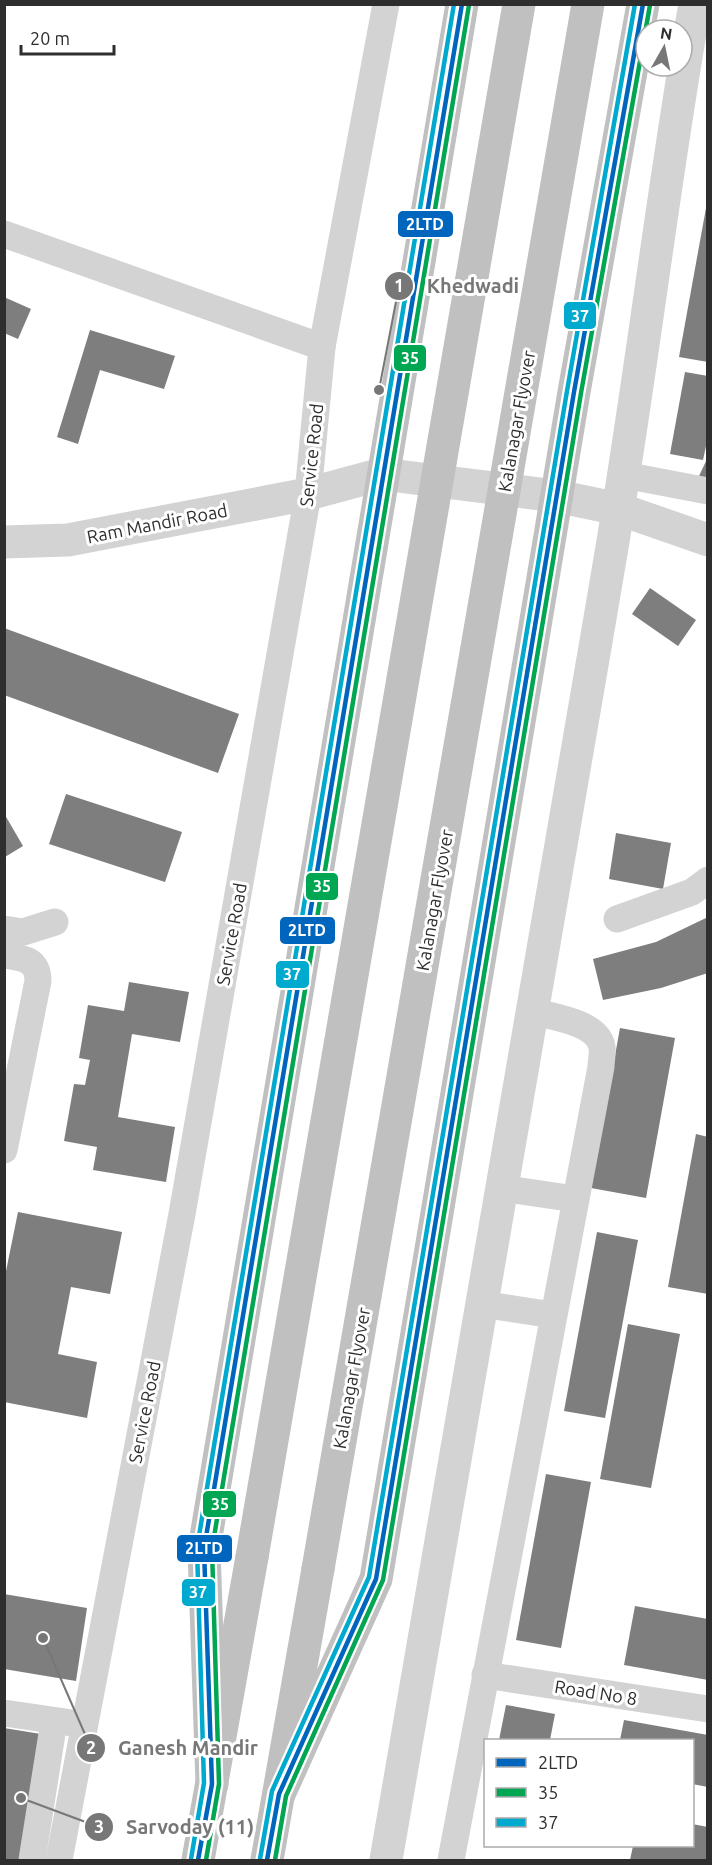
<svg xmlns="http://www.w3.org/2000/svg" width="712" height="1865" viewBox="0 0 712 1865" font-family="Ubuntu,sans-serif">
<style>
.building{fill:#7e7e7e}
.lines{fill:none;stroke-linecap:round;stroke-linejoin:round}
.minor{stroke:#d3d3d3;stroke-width:27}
.tertiary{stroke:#d3d3d3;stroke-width:33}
.motorway{stroke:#c0c0c0;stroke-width:33}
.motorway-bridge{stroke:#c0c0c0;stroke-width:33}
.bus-1-casing{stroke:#fff;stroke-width:9}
.bus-2-casing{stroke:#fff;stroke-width:9}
.bus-3-casing{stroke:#fff;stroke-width:9}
.bus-1{stroke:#0065bd;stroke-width:4.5}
.bus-2{stroke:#00a651;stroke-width:4.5}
.bus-3{stroke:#00a9ce;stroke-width:4.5}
.labels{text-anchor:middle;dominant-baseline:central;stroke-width:6;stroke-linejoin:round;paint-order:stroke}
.street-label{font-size:18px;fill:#2e2e2e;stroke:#fff}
.leader{fill:none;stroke:#777;stroke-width:2}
.callout-dot{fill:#777;stroke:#fff;stroke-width:2}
.mark-label{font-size:18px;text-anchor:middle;font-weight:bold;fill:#fff}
.callout-label{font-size:20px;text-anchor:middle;font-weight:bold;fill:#777;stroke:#fff;stroke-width:6;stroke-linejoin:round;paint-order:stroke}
.line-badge{stroke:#fff;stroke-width:2}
.badge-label{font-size:16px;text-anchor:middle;font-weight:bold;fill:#fff}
</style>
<rect width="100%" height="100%" fill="#fff"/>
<g class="building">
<polygon points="706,208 708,209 708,362 679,357"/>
<polygon points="4,297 31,309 18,339 4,333"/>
<polygon points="90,330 175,356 164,389 100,370 78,444 57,437"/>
<polygon points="685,372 708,376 708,437 703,460 670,454"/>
<polygon points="708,457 708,479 699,476"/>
<polygon points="650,588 696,620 678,646 632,614"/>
<polygon points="4,628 239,714 218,773 4,695"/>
<polygon points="66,794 182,832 165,882 49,844"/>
<polygon points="5,815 23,846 5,857"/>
<polygon points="616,833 671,843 663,889 609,879"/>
<polygon points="708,917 708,973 661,988 603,1000 593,959 656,942"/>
<polygon points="129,982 189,992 180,1042 132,1034 118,1117 175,1127 166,1182 93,1170 97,1147 64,1141 74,1084 85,1085 90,1060 79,1058 88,1005 124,1011"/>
<polygon points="620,1028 675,1038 646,1198 591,1188"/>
<polygon points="696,1134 708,1137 708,1294 668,1287"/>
<polygon points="18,1212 122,1232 110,1294 71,1287 58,1354 97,1362 87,1418 4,1402 4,1281"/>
<polygon points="597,1232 638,1240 605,1418 564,1411"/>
<polygon points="628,1324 680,1334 651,1488 600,1479"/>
<polygon points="546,1474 591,1482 561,1648 516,1640"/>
<polygon points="4,1594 87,1608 76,1681 4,1669"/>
<polygon points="635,1606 708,1619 708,1680 624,1665"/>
<polygon points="506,1705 555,1714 550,1740 499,1740"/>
<polygon points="624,1720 708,1735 708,1787 692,1784 692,1740 620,1740"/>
<polygon points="4,1728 47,1735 29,1860 4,1860"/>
<polygon points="692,1824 708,1827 708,1860 630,1860 633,1846 692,1846"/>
</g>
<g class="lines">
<g class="minor">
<polyline points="4,234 322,347"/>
<polyline points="624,475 708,491"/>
<polyline points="617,919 692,892 708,880"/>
<polyline points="4,929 23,932 55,922"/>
<path d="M 4,955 C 23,958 38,959 38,981 L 4,1150"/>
<polyline points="501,1188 575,1199"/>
<polyline points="481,1304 553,1315"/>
<polyline points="485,1675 708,1709"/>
<polyline points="4,1713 72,1723"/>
<polyline points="32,1860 54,1721"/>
<polyline points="59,1860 182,1214 308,494 322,347 386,4"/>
<path d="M 451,1860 L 601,1067 C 601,1061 603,1053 602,1047 C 598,1022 552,1017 532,1011"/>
</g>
<g class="tertiary">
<polyline points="4,542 68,540 308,494 382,474 556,496 619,509 708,540"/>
<path d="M 386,1860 C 457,1428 536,997 609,565 C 641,379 662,191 695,4"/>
</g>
<g class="motorway">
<polyline points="212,1784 204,1549 462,4"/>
<polyline points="279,1794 376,1579 574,392 643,4"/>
<polyline points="198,1860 252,1557"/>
<polyline points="267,1860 318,1569"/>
</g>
<g class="motorway-bridge">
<polyline points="252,1557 519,4"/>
<polyline points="318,1569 588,4"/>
</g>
<g class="bus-1-casing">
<g id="bus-1">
<polyline points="198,1860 212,1784 204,1549 462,4"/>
<polyline points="267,1860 279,1794 376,1579 574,392 643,4"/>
</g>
</g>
<g class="bus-2-casing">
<g id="bus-2">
<polyline points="206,1860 219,1784 212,1549 469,5"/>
<polyline points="275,1860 286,1796 383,1580 581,393 650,5"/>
</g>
</g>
<g class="bus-3-casing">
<g id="bus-3">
<polyline points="191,1859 204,1783 197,1548 454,4"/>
<polyline points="260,1859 272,1791 369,1577 567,391 635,4"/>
</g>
</g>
<use href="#bus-1" class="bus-1"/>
<use href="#bus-2" class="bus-2"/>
<use href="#bus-3" class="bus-3"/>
</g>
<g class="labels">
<g class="street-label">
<text transform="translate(516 421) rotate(-80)">Kalanagar Flyover</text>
<text transform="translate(311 455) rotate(-84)">Service Road</text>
<text transform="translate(157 523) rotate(-11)">Ram Mandir Road</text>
<text transform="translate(434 900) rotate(-80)">Kalanagar Flyover</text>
<text transform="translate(231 934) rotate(-80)">Service Road</text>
<text transform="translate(351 1378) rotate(-80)">Kalanagar Flyover</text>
<text transform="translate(144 1412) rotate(-79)">Service Road</text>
<text transform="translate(596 1692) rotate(9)">Road No 8</text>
</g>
</g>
<path class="leader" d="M379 390L399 286M43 1638L91 1748M21 1798L99 1827"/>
<g class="callout-dot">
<circle cx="379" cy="390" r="6"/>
<circle cx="43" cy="1638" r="6"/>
<circle cx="21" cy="1798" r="6"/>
<circle cx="399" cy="286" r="15"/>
<circle cx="91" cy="1748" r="15"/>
<circle cx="99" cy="1827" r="15"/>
</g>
<g class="mark-label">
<text x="399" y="292">1</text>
<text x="91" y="1754">2</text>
<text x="99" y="1833">3</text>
</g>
<g class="callout-label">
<text x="473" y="293">Khedwadi</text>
<text x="188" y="1755">Ganesh Mandir</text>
<text x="190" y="1834">Sarvoday (11)</text>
</g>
<g class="line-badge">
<rect x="397" y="210" width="57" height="28" rx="6" fill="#0065bd"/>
<rect x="563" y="301" width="34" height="29" rx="6" fill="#00a9ce"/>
<rect x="393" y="344" width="34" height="28" rx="6" fill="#00a651"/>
<rect x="305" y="872" width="34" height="29" rx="6" fill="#00a651"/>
<rect x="279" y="916" width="57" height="29" rx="6" fill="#0065bd"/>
<rect x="275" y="960" width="35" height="29" rx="6" fill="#00a9ce"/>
<rect x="202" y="1490" width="35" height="28" rx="6" fill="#00a651"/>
<rect x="176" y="1534" width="57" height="29" rx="6" fill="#0065bd"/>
<rect x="181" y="1578" width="35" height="29" rx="6" fill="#00a9ce"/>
</g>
<g class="badge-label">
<text x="425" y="230">2LTD</text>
<text x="580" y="322">37</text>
<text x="410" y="364">35</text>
<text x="322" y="892">35</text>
<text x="307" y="936">2LTD</text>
<text x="292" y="980">37</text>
<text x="220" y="1510">35</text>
<text x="204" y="1554">2LTD</text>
<text x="198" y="1598">37</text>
</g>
<rect width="712" height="1865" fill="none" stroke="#2e2e2e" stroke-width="12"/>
<rect x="484" y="1739" width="210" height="108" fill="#ffffff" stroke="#ababab" stroke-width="1.5"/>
<rect x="496" y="1758" width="30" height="9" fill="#0065bd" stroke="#ababab" stroke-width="1.5"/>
<text x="538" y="1769" font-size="18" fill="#2e2e2e">2LTD</text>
<rect x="496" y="1788" width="30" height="9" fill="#00a651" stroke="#ababab" stroke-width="1.5"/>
<text x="538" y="1799" font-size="18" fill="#2e2e2e">35</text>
<rect x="496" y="1818" width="30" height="9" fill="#00a9ce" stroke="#ababab" stroke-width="1.5"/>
<text x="538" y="1829" font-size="18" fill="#2e2e2e">37</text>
<g transform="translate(664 48) rotate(9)"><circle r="28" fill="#ffffff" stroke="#ababab" stroke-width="1.5"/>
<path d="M0-4.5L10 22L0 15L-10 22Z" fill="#777777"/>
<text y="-9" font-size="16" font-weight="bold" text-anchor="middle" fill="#2e2e2e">N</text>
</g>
<path d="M21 45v9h93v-9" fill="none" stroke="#2e2e2e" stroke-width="3"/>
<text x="30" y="45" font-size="18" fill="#2e2e2e" stroke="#ffffff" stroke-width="4.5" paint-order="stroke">20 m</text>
</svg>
